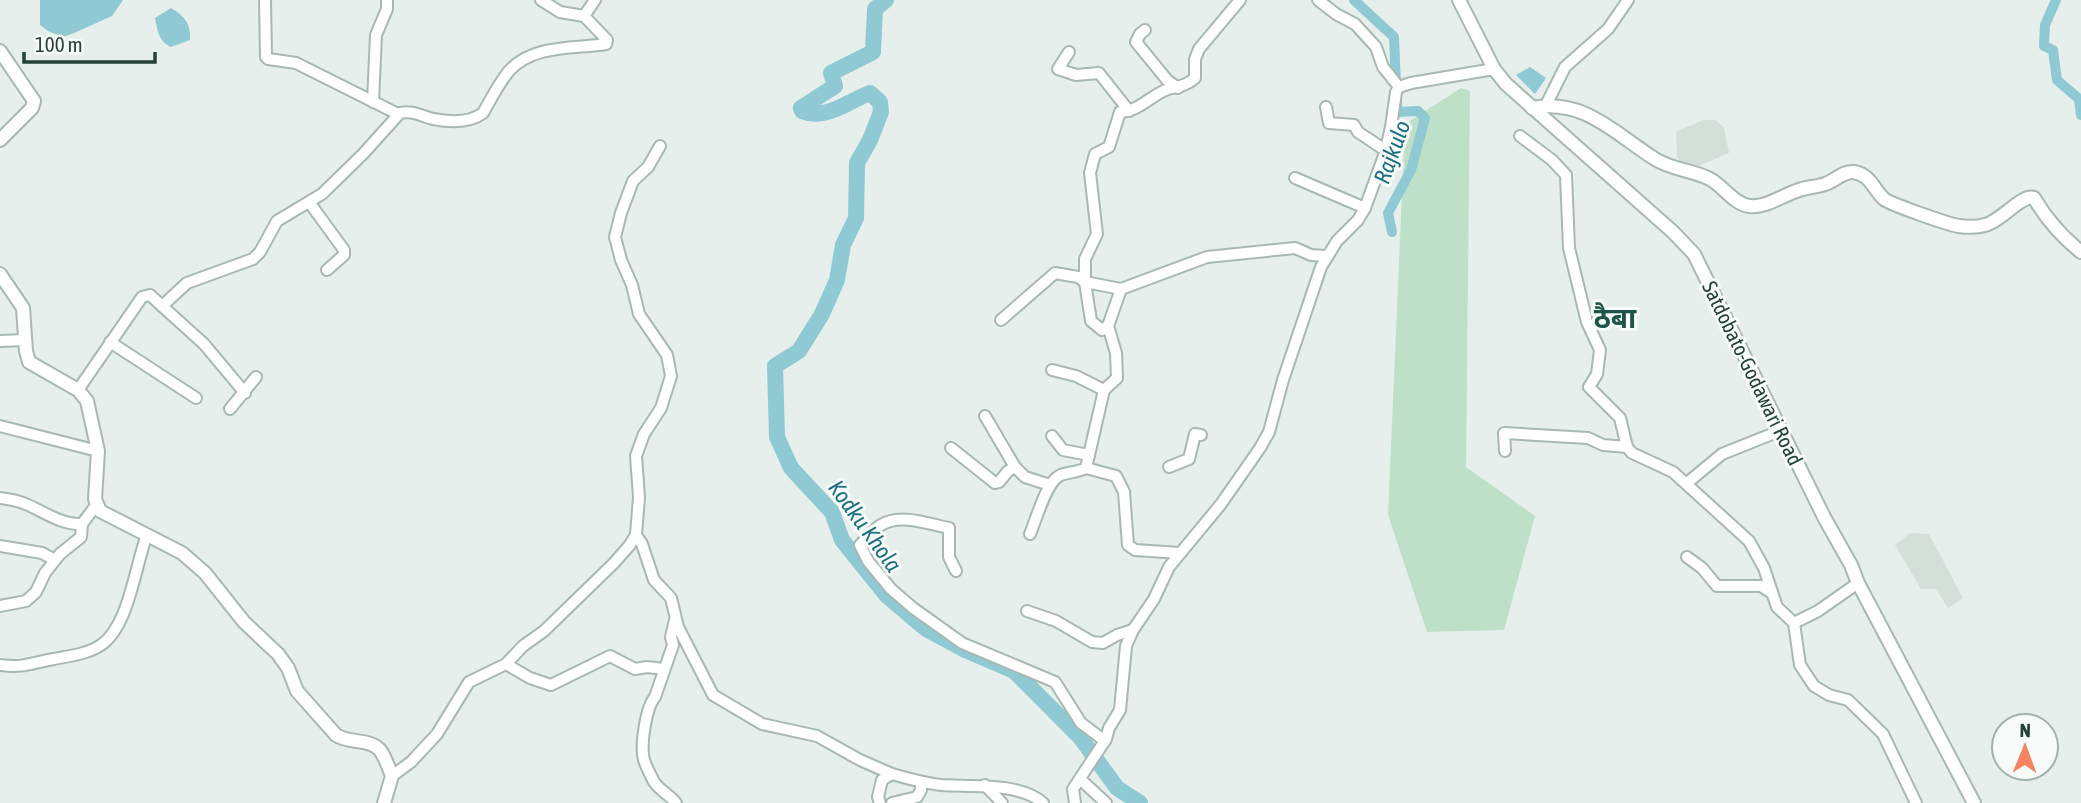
<svg xmlns="http://www.w3.org/2000/svg" width="2081" height="803" viewBox="0 0 2081 803" font-family="'Asap Condensed','Noto Sans Devanagari',sans-serif">
<style>
.built{fill:#d4dfda}
.green{fill:#bfe0c8}
.water{fill:#8ec9d4}
.lines{fill:none;stroke-linecap:round;stroke-linejoin:round}
.canal{stroke:#8ec9d4;stroke-width:10}
.river{stroke:#8ec9d4;stroke-width:16}
.minor-casing{stroke:#a8b8b2;stroke-width:14}
.tertiary-casing{stroke:#a8b8b2;stroke-width:16}
.minor{stroke:#fff;stroke-width:10}
.tertiary{stroke:#fff;stroke-width:12}
.labels{text-anchor:middle;dominant-baseline:central;stroke-width:6;stroke-linejoin:round;paint-order:stroke}
.street-label{font-size:21px;fill:#24423a;stroke:#f7fbf9}
.water-label{font-size:23px;font-style:italic;fill:#1c6f80;stroke:#f7fbf9}
.district-label{font-size:28px;font-weight:bold;fill:#1f5548;stroke:#f7fbf9}
</style>
<rect width="100%" height="100%" fill="#e6efeb"/>
<g class="built">
<polygon points="1703,120 1715,120 1724,127 1729,153 1691,169 1684,167 1677,157 1676,132"/>
<polygon points="1910,533 1929,534 1963,598 1948,608 1936,589 1921,589 1895,545"/>
</g>
<polygon class="green" points="1461,88 1470,91 1466,467 1535,516 1504,630 1427,632 1388,515 1405,124"/>
<g class="water">
<polygon points="40,0 123,0 112,16 74,33 63,37 48,31 40,25"/>
<path d="M 171,8 C 185,16 191,24 190,40 L 171,47 C 158,41 158,31 155,18 Z"/>
<polygon points="1530,67 1546,78 1535,94 1516,75"/>
</g>
<g class="lines">
<g class="canal">
<polyline points="1354,0 1394,37 1396,85"/>
<polyline points="2056,0 2045,25 2044,46 2053,50 2057,80 2079,99 2081,115"/>
<polyline points="1392,232 1388,213 1411,170 1425,118 1418,111 1397,112 1397,100"/>
</g>
<path class="river" d="M 886,0 L 875,9 L 873,52 L 831,73 L 835,86 L 801,108 L 802,111 C 826,121 848,101 870,93 L 880,102 L 881,112 L 870,140 L 857,163 L 856,218 L 843,245 L 837,280 L 822,314 L 799,351 L 775,366 L 777,437 L 791,468 L 832,512 L 842,540 L 887,596 L 926,629 L 965,650 L 1014,671 L 1080,737 L 1117,788 L 1140,803"/>
<g class="minor-casing">
<g id="minor">
<polyline points="265,0 266,57 268,59 296,63 398,114"/>
<polyline points="541,0 560,12 584,16"/>
<polyline points="1318,0 1336,14 1355,24 1376,47 1383,67 1399,87"/>
<polyline points="1145,30 1140,34 1136,42 1167,80 1178,88"/>
<polyline points="1069,52 1058,69 1076,75 1099,73 1129,111"/>
<polyline points="373,102 376,35 387,9 387,0"/>
<polyline points="1546,105 1565,67 1608,29 1628,0"/>
<polyline points="1326,107 1329,123 1354,125 1358,132 1385,150"/>
<polyline points="1520,136 1552,160 1566,175 1569,248 1587,322 1600,350 1597,374 1589,387 1620,418 1627,447 1632,453 1673,472 1749,541 1764,568 1777,607 1794,623 1800,665 1814,686 1829,695 1848,700 1883,734 1916,803"/>
<polyline points="1295,178 1365,208"/>
<polyline points="309,202 344,250 344,255 327,270"/>
<polyline points="162,306 204,344 245,393"/>
<polyline points="1001,320 1055,273 1078,277 1085,282 1121,289"/>
<path d="M 1108,326 L 1102,330 L 1091,321 L 1085,282 L 1085,259 L 1097,234 L 1090,173 L 1095,154 L 1109,147 L 1120,112 C 1140,111 1151,95 1168,89 C 1179,86 1186,86 1195,78 L 1195,59 L 1199,49 L 1240,0"/>
<polyline points="0,341 25,340"/>
<polyline points="110,342 196,398"/>
<polyline points="1052,370 1076,376 1104,390"/>
<path d="M 78,390 L 142,297 L 150,295 L 162,306 L 187,283 L 253,259 L 260,252 L 277,221 L 322,194 L 363,154 L 400,113 C 412,110 421,116 433,119 C 449,122 470,123 483,113 C 491,99 499,83 509,71 C 533,44 575,49 606,44 L 607,40 L 584,16 L 595,0"/>
<polyline points="230,409 256,377"/>
<polyline points="985,416 1015,467 1025,477 1050,485"/>
<polyline points="0,426 98,451"/>
<polyline points="1052,436 1063,450 1089,455"/>
<polyline points="951,448 995,483 999,482 1008,471 1015,467"/>
<polyline points="1505,451 1504,433 1588,438 1603,445 1627,447"/>
<polyline points="1169,467 1189,459 1195,434 1201,435"/>
<polyline points="1687,483 1722,454 1782,430"/>
<path d="M 0,498 C 7,499 16,500 23,503 C 42,510 60,525 82,524 L 97,504"/>
<path d="M 1030,534 C 1036,520 1046,483 1059,476 C 1065,472 1077,473 1086,468"/>
<polyline points="636,535 642,544 654,580 671,598 678,627 713,695 762,724 817,736 860,760 892,774"/>
<polyline points="0,546 42,553 55,560"/>
<polyline points="1180,553 1135,550 1128,545 1124,492 1116,476 1086,468 1104,390 1117,378 1116,353 1108,326 1121,289 1207,257 1295,248 1311,255 1325,256"/>
<polyline points="1687,557 1702,568 1717,586 1761,586 1772,593"/>
<path d="M 956,571 L 949,557 L 949,528 C 929,524 900,513 881,525 C 873,530 866,539 860,545 L 868,561 L 891,589 L 913,608 L 962,643 L 1055,682 L 1081,723 L 1105,741"/>
<polyline points="0,606 26,601 36,592 45,573 60,554 81,537 82,524"/>
<polyline points="1027,611 1056,621 1092,642 1103,643 1117,635 1133,630"/>
<path d="M 675,620 L 671,637 L 673,645 L 655,697 C 646,707 640,746 644,760 C 646,766 650,774 653,780 C 656,788 669,794 676,803"/>
<polyline points="1794,623 1818,611 1858,583"/>
<polyline points="506,664 530,678 551,685 610,656 635,669 647,667 664,669"/>
<path d="M 0,665 C 26,668 30,663 54,659 C 69,656 88,654 101,645 C 129,626 135,566 147,535"/>
<polyline points="392,776 411,762 437,734 469,682 506,664 523,646 544,631 614,563 629,546 636,535 639,497 636,456 644,434 661,408 671,376 667,355 639,314 632,285 621,260 615,237 621,213 633,181 648,167 660,146"/>
<polyline points="1080,779 1106,803"/>
<polyline points="985,785 1002,803"/>
<path d="M 880,803 L 878,797 L 882,780 L 892,774 C 909,779 924,783 941,785 C 971,787 1019,782 1043,803"/>
<polyline points="892,803 917,797 921,790 921,783"/>
<polyline points="1075,803 1073,789 1106,739 1109,728 1120,710 1126,646 1133,630 1154,599 1169,567 1221,504 1260,448 1269,432 1283,380 1321,267 1337,241 1358,220 1365,208 1385,153 1391,127 1396,92 1399,87 1411,83 1494,69"/>
</g>
</g>
<g class="tertiary-casing">
<g id="tertiary">
<polyline points="1459,0 1494,69 1506,84 1673,232 1694,254 1824,517 1851,565 1858,583 1974,803"/>
<polyline points="0,51 34,101 32,108 0,140"/>
<path d="M 1532,108 C 1585,98 1615,134 1655,159 C 1672,170 1693,170 1710,179 C 1723,186 1734,204 1749,206 C 1766,208 1783,195 1799,190 C 1807,187 1817,187 1825,184 C 1835,181 1843,171 1854,172 C 1871,175 1873,189 1884,199 C 1890,204 1950,225 1959,226 C 1966,227 1978,227 1985,225 C 2002,221 2021,194 2034,198 C 2047,220 2061,236 2081,252"/>
<path d="M 0,274 L 23,308 L 26,351 L 29,362 L 78,390 L 87,401 L 98,451 L 95,499 L 100,511 L 182,553 L 205,573 L 244,622 L 278,654 L 288,668 L 297,691 L 336,735 C 349,744 369,738 380,750 C 385,757 389,768 392,776 L 384,803"/>
</g>
</g>
<use href="#minor" class="minor"/>
<use href="#tertiary" class="tertiary"/>
</g>
<g class="labels">
<g class="street-label">
<text transform="translate(1753 373) rotate(64)">Satdobato-Godawari Road</text>
</g>
<g class="water-label">
<text transform="translate(1392 152) rotate(-70)">Rajkulo</text>
<text transform="translate(865 526) rotate(54)">Kodku Khola</text>
</g>
<g class="district-label">
<text x="1615" y="318">ठैबा</text>
</g>
</g>
<g transform="translate(2025 747) rotate(1)"><circle r="33" fill="#f7fbf9" stroke="#a3b1ad" stroke-width="2"/>
<path d="M0-5L12 26L0 18L-12 26Z" fill="#f4845f"/>
<text y="-10" font-size="19" font-weight="bold" text-anchor="middle" fill="#24423a">N</text>
</g>
<path d="M24 52v10h131v-10" fill="none" stroke="#24423a" stroke-width="3.5"/>
<text x="35" y="52" font-size="21" fill="#24423a" stroke="#f7fbf9" stroke-width="5" paint-order="stroke">100 m</text>
</svg>
